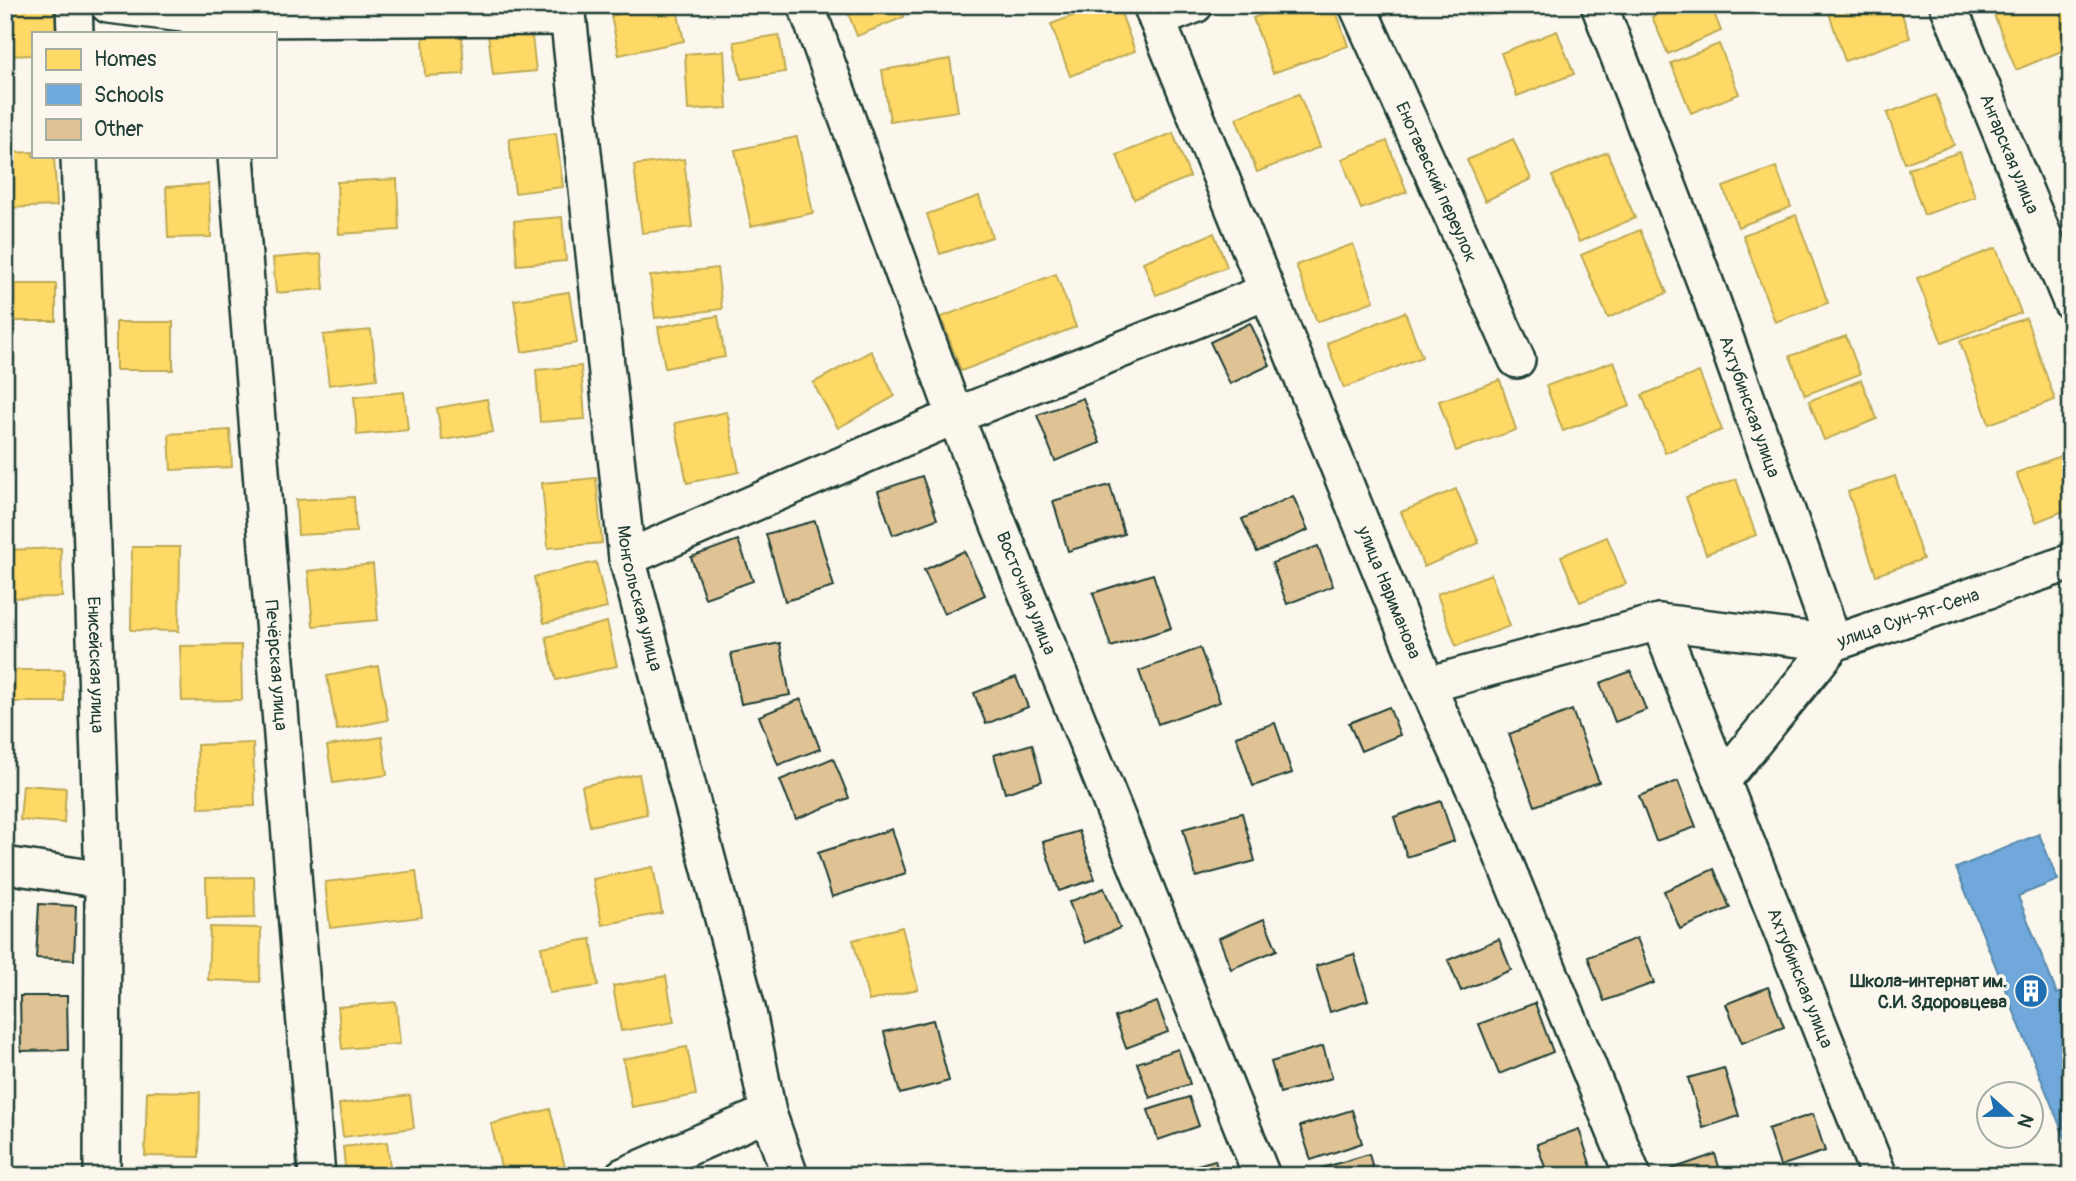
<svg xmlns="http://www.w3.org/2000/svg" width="2076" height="1181" viewBox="0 0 2076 1181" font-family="Pangolin,sans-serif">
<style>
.homes{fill:#ffd966;stroke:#bcaa57;stroke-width:2}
.schools{fill:#6fa8dc;stroke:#5788aa;stroke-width:2}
.building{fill:#dfc394;stroke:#1f3d34;stroke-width:2}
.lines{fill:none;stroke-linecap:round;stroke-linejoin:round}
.street-casing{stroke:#1f3d34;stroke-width:40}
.street{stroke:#fbf7ec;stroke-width:35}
.labels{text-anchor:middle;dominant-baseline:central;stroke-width:7;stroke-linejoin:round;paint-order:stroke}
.street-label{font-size:18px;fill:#1f3d34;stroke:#fbf7ec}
.poi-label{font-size:18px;font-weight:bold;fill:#1f3d34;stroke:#fbf7ec;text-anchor:end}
</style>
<rect width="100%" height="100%" fill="#fbf7ec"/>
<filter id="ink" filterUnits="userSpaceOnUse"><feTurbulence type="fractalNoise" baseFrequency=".0143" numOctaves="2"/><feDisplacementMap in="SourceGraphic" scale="14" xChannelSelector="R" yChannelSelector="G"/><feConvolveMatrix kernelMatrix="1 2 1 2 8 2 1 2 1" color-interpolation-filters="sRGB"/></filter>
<g filter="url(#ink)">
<g class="homes">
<polygon points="5,5 55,5 56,33 33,33 33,55 5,56"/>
<polygon points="663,5 676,5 684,41 619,55 611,16"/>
<polygon points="845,5 899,5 904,17 857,36"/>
<polygon points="1101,5 1118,5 1135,51 1070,76 1051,24"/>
<polygon points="1287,5 1334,5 1348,46 1273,73 1253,18"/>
<polygon points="1678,5 1711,5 1721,31 1668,54 1652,17"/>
<polygon points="1841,5 1899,5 1910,38 1845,61 1828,10"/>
<polygon points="1990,5 2071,5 2071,47 2016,70"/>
<polygon points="531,28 536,71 493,75 488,33"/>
<polygon points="1557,31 1574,74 1517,96 1501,53"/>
<polygon points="462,35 464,74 425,76 423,37"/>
<polygon points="779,35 785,72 741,79 734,42"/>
<polygon points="1719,44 1739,94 1691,113 1671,63"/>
<polygon points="724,51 727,108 688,110 685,54"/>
<polygon points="950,59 958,111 890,121 882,70"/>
<polygon points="1299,94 1320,147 1257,172 1236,118"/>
<polygon points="1936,95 1954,145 1905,163 1887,113"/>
<polygon points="556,133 563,187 515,193 509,139"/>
<polygon points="1173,133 1190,177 1134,199 1117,155"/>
<polygon points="797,137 813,213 751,226 735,150"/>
<polygon points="1513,139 1531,179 1485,201 1467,160"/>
<polygon points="1387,141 1407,192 1361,209 1342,159"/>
<polygon points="33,152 33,156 54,156 57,206 5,208 5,153"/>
<polygon points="1607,152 1635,218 1579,242 1552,176"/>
<polygon points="1960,152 1975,197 1924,215 1908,169"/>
<polygon points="684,159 692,227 642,233 634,165"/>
<polygon points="1776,167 1791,207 1738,227 1723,187"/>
<polygon points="397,179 399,230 339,234 337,182"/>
<polygon points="209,184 211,237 168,238 166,187"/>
<polygon points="979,196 992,237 940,254 927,214"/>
<polygon points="1796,215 1828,303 1775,322 1743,235"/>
<polygon points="562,217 566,261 517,265 514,221"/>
<polygon points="1640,230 1667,293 1608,318 1581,255"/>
<polygon points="1214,233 1227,267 1156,295 1143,262"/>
<polygon points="1353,244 1374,301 1317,322 1296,265"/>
<polygon points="1996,248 2021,313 1942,343 1917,278"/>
<polygon points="321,254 324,289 276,293 273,258"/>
<polygon points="717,268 722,309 655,318 650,276"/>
<polygon points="1056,274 1076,327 961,371 941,317"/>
<rect x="5" y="284" width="51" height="37"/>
<polygon points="569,292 577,343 522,352 514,300"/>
<polygon points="1405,312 1422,357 1344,388 1327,343"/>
<polygon points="718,316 725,357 665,368 658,327"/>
<polygon points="2026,318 2055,400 1989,424 1960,341"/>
<rect x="116" y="322" width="57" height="48"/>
<polygon points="371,330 377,379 329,385 323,335"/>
<polygon points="1846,336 1860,374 1805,395 1790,356"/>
<polygon points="871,351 895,396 838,428 813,383"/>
<polygon points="1614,361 1630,406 1563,431 1546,386"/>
<polygon points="581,366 585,419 540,422 536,370"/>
<polygon points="1699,372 1722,430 1665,453 1642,395"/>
<polygon points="1500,380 1516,430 1456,451 1439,401"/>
<polygon points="1861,380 1877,419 1824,440 1809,401"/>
<polygon points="404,392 408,430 357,435 354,397"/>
<polygon points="487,399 493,432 442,440 437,408"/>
<polygon points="5,402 11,403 11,448 5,448"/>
<polygon points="727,412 739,472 687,483 675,423"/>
<polygon points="230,430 232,467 171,470 169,434"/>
<polygon points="2071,452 2071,508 2036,522 2016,473"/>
<polygon points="1895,476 1923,559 1876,575 1848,492"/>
<polygon points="596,478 602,543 548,548 542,483"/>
<polygon points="1736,479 1756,535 1706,554 1686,497"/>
<polygon points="1456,489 1479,543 1424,567 1401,512"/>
<polygon points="354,497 356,532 298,535 296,500"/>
<polygon points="1607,537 1626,584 1580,602 1561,556"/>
<polygon points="132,547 180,547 179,631 131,630"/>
<polygon points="61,548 62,597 5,598 5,550"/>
<polygon points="596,562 607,608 544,623 534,577"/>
<polygon points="373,564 378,620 313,626 308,571"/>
<polygon points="1491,574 1510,626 1456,646 1437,594"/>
<polygon points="607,622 617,666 556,680 546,637"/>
<polygon points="241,645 242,700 182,701 180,646"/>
<polygon points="378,666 388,720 337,730 327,676"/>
<polygon points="15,670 64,670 64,702 14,702"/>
<polygon points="382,737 387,775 333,783 327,746"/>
<polygon points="253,743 255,806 199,808 197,745"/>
<polygon points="639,774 647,814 590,826 582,786"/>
<polygon points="23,785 66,788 64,823 20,820"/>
<polygon points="653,867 662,913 602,925 593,879"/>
<polygon points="416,871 422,917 330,928 325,882"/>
<polygon points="254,877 255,918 207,919 206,878"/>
<polygon points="210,927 261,928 260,982 208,980"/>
<polygon points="902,927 918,989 869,1001 853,940"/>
<polygon points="591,939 598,986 549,993 541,947"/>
<polygon points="666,976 674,1022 621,1031 613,986"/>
<polygon points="396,1002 400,1044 342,1049 338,1007"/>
<polygon points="687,1047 696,1095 632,1107 623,1059"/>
<polygon points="147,1091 200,1092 199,1157 145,1156"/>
<polygon points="410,1095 414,1128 343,1137 339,1104"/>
<polygon points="550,1109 566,1171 546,1176 503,1176 491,1124"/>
<polygon points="387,1142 391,1176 346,1176 343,1147"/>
</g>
<polygon class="schools" points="2039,834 2058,880 2018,896 2057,994 2071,989 2071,1153 1956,868"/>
<g class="building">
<polygon points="1250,323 1270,365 1230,384 1210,342"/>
<polygon points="1083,398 1100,443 1055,461 1037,415"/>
<polygon points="922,476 937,519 893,535 878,491"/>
<polygon points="1110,485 1124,534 1068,551 1053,501"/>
<polygon points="1293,496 1308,530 1257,552 1242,519"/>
<polygon points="815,521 834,587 785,601 766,534"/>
<polygon points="738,540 753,581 705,598 691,557"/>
<polygon points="1318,546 1333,586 1287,604 1272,563"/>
<polygon points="964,551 985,595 944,614 924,570"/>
<polygon points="1153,574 1171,628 1111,647 1093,593"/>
<polygon points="780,643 790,695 741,704 731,653"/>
<polygon points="1200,648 1220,702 1158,724 1139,671"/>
<polygon points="1631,671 1646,710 1615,722 1600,683"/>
<polygon points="1016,677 1028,707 986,724 974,693"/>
<polygon points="801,699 820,749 778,765 759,716"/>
<polygon points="1389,707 1400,735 1361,751 1349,723"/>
<polygon points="1572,710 1599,782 1535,806 1509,734"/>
<polygon points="1275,723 1292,773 1253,786 1236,736"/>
<polygon points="1032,744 1042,781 1005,793 994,755"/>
<polygon points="833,758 849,798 796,819 780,780"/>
<polygon points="1678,781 1696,827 1656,841 1639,796"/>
<polygon points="1441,801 1454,841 1407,857 1394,817"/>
<polygon points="1242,813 1255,861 1196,877 1183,829"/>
<polygon points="892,829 906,873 832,897 818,853"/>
<polygon points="1079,831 1095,879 1059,891 1043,842"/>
<polygon points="1714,869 1730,908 1680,929 1664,891"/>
<polygon points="1104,888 1120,928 1085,943 1069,902"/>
<polygon points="39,904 76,906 74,960 36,958"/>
<polygon points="1264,919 1277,950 1231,969 1219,938"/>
<polygon points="1637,938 1654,983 1604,1001 1588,957"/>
<polygon points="1499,939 1511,970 1461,991 1448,960"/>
<polygon points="1354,954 1368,1000 1330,1012 1316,966"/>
<polygon points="1768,987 1784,1027 1742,1043 1726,1004"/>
<polygon points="20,996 67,996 68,1050 21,1051"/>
<polygon points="1157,1002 1168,1032 1126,1048 1115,1017"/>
<polygon points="1535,1003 1553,1052 1499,1074 1479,1024"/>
<polygon points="933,1020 949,1081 900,1094 884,1032"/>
<polygon points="1323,1046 1332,1078 1280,1093 1271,1062"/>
<polygon points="1178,1049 1190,1084 1150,1098 1137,1063"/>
<polygon points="1724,1068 1739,1116 1703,1128 1688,1078"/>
<polygon points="1189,1097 1199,1126 1158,1140 1148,1110"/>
<polygon points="1352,1110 1362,1143 1311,1160 1300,1126"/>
<polygon points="1813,1114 1825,1151 1780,1166 1768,1129"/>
<polygon points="1579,1129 1594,1176 1548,1176 1537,1144"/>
<polygon points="1369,1154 1375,1176 1325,1176 1322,1168"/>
<polygon points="1715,1154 1722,1176 1674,1176 1672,1169"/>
<polygon points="1215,1160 1219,1176 1177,1176 1176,1171"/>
</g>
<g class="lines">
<g class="street-casing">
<g id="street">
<polyline points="74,5 75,33"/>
<polyline points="108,5 225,19 568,17"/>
<path id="s1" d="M 567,5 L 627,558 L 748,1012 L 768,1113 L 790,1176"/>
<path id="s2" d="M 806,5 L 955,416 L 1262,1176"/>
<path id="s3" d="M 1151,5 L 1427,685 L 1478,797 L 1633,1176"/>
<path id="s4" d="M 1357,5 L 1517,360"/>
<path id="s5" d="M 1599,5 L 1710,295 L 1834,643 L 1722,781"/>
<path id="s6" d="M 1948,5 L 2071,302"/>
<polyline points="1157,20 1195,5"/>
<path id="s7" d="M 79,156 L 103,880 L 102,1176"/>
<path id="s8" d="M 236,156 L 317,1176"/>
<polyline points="627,558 955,416 1266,292"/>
<path id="s9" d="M 1659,622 L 1879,1176"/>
<path id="s10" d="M 1427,685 L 1659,622 L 1834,643 L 2071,562"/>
<polyline points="5,865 103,880"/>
<polyline points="623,1176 768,1113"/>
</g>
</g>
<use href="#street" class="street"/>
</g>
</g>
<defs>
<g id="building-disc" transform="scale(1.75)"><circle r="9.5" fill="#1f6fb2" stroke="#fbf7ec"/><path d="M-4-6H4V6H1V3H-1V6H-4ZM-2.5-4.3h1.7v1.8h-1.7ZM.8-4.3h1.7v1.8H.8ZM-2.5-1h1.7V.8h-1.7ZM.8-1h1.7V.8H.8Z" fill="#fff"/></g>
</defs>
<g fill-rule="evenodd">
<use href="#building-disc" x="2031" y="991"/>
</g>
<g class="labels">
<g class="street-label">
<text stroke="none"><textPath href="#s6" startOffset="161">Ангарская улица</textPath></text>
<text stroke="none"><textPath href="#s4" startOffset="194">Енотаевский переулок</textPath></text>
<text stroke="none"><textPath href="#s5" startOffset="429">Ахтубинская улица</textPath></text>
<text stroke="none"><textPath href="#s3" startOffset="634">улица Нариманова</textPath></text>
<text stroke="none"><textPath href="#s2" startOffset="628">Восточная улица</textPath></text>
<text stroke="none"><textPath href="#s1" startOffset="598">Монгольская улица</textPath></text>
<text stroke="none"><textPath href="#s10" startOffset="495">улица Сун-Ят-Сена</textPath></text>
<text stroke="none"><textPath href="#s7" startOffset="509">Енисейская улица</textPath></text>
<text stroke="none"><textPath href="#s8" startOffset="511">Печёрская улица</textPath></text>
<text stroke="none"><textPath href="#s9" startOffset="383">Ахтубинская улица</textPath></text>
</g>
<g class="poi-label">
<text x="2007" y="981">Школа-интернат им.<tspan x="2007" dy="21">С.И. Здоровцева</tspan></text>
</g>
</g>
<rect width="2076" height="1181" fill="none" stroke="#fbf7ec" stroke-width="28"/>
<rect x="14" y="14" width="2048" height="1153" fill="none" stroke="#1f3d34" stroke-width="2.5" filter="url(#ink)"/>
<rect x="32" y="32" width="245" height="126" fill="#fbf7ec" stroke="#a3ada2" stroke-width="2"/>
<rect x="46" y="49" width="35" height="21" fill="#ffd966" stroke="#a3ada2" stroke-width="2"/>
<text x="94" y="66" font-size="21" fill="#1f3d34">Homes</text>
<rect x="46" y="84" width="35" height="21" fill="#6fa8dc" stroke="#a3ada2" stroke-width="2"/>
<text x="94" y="102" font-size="21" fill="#1f3d34">Schools</text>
<rect x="46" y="119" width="35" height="21" fill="#dfc394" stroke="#a3ada2" stroke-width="2"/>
<text x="94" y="136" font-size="21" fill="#1f3d34">Other</text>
<g transform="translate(2010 1115) rotate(111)"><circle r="33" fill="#fbf7ec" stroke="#a3ada2" stroke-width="2"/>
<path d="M0-5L12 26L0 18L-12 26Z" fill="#1f6fb2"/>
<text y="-10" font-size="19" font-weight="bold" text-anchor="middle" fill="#1f3d34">N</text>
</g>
</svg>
